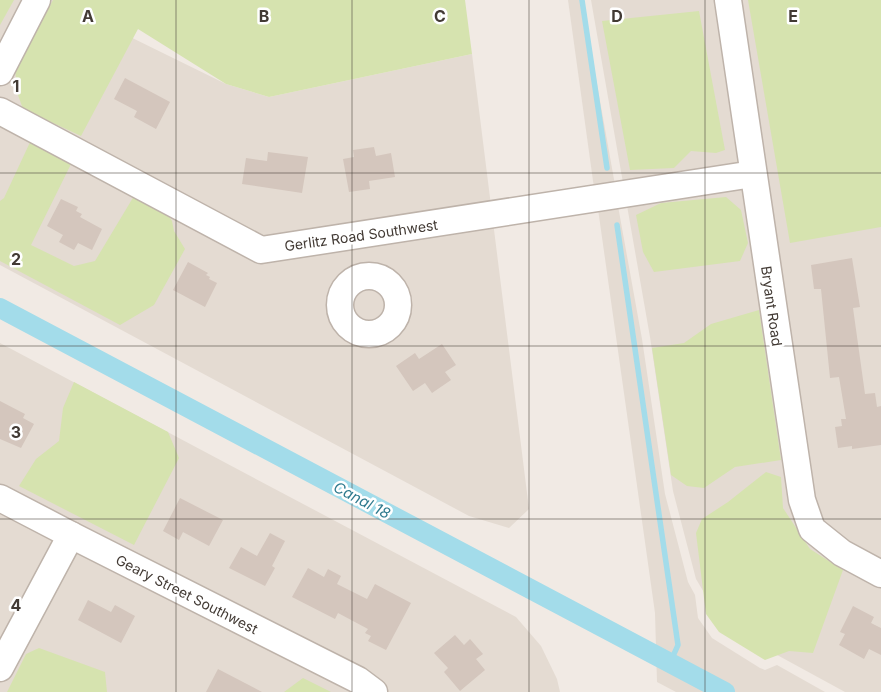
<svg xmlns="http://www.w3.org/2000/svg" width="881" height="692" viewBox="0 0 881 692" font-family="Inter,sans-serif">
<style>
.residential{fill:#e4dbd2}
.green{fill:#d6e3af}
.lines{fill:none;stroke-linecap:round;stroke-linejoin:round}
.stream{stroke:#a3dcea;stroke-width:5.5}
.canal{stroke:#a3dcea;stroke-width:20}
.building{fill:#d4c6bd}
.minor-casing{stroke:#beb3aa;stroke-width:29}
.minor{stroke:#fff;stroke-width:26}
.grid{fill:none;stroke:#423a34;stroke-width:1;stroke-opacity:0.55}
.labels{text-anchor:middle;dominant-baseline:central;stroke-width:5;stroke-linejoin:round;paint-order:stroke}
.street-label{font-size:14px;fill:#423a34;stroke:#fff}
.water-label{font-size:15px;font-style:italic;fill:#307b8f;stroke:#fff}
.grid-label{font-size:16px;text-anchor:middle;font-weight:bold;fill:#423a34;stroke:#fff;stroke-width:5;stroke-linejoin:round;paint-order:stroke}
</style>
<rect width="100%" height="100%" fill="#f1eae4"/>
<g class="residential">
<polygon points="0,0 55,0 226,84 269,97 472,54 529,509 509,528 469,516 0,265"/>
<polygon points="568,0 582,0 615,185 594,188"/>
<polygon points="591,0 881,0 881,692 845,692 724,626 696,579 673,491 650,337"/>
<polygon points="618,206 642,339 665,494 688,582 695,595 698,618 712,638 760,668 765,670 777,665 825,692 676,692 657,682 655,613 598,209"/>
<polygon points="0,343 516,617 541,646 557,679 560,692 0,692"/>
</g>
<g class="green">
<polygon points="0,0 14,0 0,25"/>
<polygon points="53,0 465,0 472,54 269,97 226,84 138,29 81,136 23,109 18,95 15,70"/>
<polygon points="748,0 881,0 881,227 790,243"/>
<polygon points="699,11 725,150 716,153 691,151 674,168 630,170 602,21"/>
<polygon points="32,138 73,160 31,245 74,266 95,261 134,196 166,212 172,221 174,231 185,249 154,305 120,325 0,261 0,201 4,198"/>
<polygon points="726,197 741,210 748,243 740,261 654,272 643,252 636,215 661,203"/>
<polygon points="759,310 781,460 735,467 704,488 687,486 671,475 652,348 684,343 711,324"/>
<polygon points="74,382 168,432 179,458 134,545 19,486 36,459 59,441 63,408"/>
<polygon points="766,472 781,477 783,508 810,549 843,570 813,653 789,651 765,660 719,632 706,614 696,533 702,519 728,502"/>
<polygon points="39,648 105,672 107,692 7,692 26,654"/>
<polygon points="303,678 331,692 284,692"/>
</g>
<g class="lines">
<g class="stream">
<polyline points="582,0 607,168"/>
<polyline points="617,225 678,645 670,663"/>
</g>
<polyline class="canal" points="0,308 725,692"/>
</g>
<g class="building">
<polygon points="125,78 170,102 156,129 134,117 137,111 114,99"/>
<polygon points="374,147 376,156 391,153 395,177 369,181 370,189 349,192 343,159 354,157 353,150"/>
<polygon points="268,152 308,157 302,193 242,184 246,158 267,161"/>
<polygon points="61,199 78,207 76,211 82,214 80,217 102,229 92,250 78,243 74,250 59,242 63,235 47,226"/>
<polygon points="852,258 860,307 853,308 865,394 875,393 877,407 881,406 881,445 852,449 852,446 838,448 835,427 842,426 841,419 846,419 839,377 830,378 821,289 814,289 811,265"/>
<polygon points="188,262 208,273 206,275 210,277 209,279 217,283 205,307 173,290"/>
<polygon points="442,344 456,365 445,372 451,380 432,393 425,383 413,391 396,366 415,353 419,359"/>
<polygon points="0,401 25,414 23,418 34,424 21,448 0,439"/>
<polygon points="180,498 223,520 209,546 183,532 179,540 163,531"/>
<polygon points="270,533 285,541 272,566 275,568 265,586 229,568 241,547 257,556"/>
<polygon points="308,568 324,577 328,569 341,576 337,584 367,599 375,584 411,603 386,650 368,641 371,636 365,633 368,629 338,613 335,619 292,597"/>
<polygon points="88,600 111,612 115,605 135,616 121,643 78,620"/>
<polygon points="853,606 874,617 871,623 881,628 881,655 869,649 864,659 839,645 845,634 840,632"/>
<polygon points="455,635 464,645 470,639 483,654 476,659 485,670 460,691 444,672 448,668 434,653"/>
<polygon points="218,669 262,692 206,692"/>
</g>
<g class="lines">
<g class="minor-casing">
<g id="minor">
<polyline points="728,0 802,500 812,529 842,553 881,574"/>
<polyline points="0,72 37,0"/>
<polyline points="0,111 261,250 753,174"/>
<circle cx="369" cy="305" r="29"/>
<polyline points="0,498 71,535 358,680 374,692"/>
<polyline points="0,668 71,535"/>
</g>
</g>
<use href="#minor" class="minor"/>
</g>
<path class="grid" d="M 176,0 L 176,692M 352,0 L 352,692M 529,0 L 529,692M 705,0 L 705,692M 0,173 L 881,173M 0,346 L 881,346M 0,519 L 881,519"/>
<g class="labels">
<g class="street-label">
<text transform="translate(361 235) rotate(-8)">Gerlitz Road Southwest</text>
<text transform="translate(772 306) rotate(82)">Bryant Road</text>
<text transform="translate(187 594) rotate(27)">Geary Street Southwest</text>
</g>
<g class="water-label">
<text transform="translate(362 500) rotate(28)">Canal 18</text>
</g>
</g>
<g class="grid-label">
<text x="88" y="22">A</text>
<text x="264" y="22">B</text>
<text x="440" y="22">C</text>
<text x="617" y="22">D</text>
<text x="793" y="22">E</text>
<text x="16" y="92">1</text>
<text x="16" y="265">2</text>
<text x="16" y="438">3</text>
<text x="16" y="611">4</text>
</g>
</svg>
